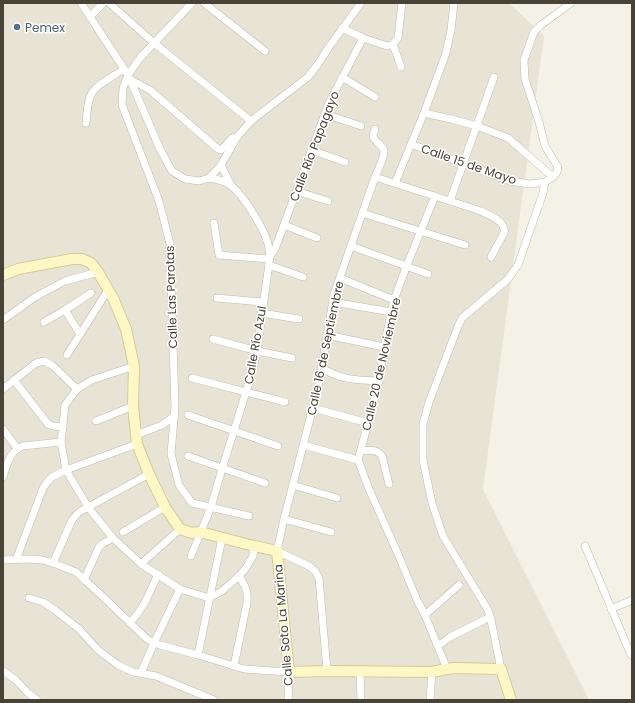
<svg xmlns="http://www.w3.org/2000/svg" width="635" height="703" viewBox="0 0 635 703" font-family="Poppins,sans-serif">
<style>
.residential{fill:#e8e4d5}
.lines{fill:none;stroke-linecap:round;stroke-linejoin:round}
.street-casing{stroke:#bfbbaa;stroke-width:8}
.secondary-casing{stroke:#d4cb97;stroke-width:12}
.street{stroke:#fff;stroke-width:7}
.secondary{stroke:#fff8c6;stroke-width:10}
.service-dot{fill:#5c6f8a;stroke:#fff;stroke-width:1.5}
.labels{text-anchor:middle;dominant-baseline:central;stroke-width:3;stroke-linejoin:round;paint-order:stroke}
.service-label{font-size:12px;fill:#4e5e75;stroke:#fff;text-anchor:start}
.street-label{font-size:12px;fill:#474336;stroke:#fff}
</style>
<rect width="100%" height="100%" fill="#f4f2e7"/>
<polygon class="residential" points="3,3 509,3 544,36 483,489 589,700 3,700"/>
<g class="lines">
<g class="street-casing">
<g id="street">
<polyline points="81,3 128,75 148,121 160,149 172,171 185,179 199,181 209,178"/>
<polyline points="109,3 154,43 251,121"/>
<polyline points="192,3 140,58 128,75 123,88 122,105 159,201 170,244 175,407 171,454 179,485 192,503 249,516"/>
<polyline points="204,3 265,51"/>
<polyline points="90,17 103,3"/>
<polyline points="342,28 363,38 387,46 393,44 398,38 402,3"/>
<polyline points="393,44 401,67"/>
<polyline points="342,77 375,97"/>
<polyline points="131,80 150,90 218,149 221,150 223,148 232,138 237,137"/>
<polyline points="424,113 451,119 477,126 508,138 553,177"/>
<polyline points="325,114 361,126"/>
<path d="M 86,123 C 87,115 87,105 90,97 C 94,85 114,76 124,69"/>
<polyline points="411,144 510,181 530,184 545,182 553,177 557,172 558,167 545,146 539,122 525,79 524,60 534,32 541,25 571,3"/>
<polyline points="311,150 345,162"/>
<polyline points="221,165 231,185"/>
<path d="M 375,177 L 478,210 C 487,214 507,221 504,233 L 491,257"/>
<polyline points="209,178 221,165 237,137 251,121 308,77 318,64 329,47 361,3"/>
<polyline points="395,183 424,113 446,53 451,30 454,3"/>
<polyline points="296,191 328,201"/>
<polyline points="435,196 407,265 394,300 386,337 377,390 358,460 369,489 398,554 417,600 425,615 447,669"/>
<polyline points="450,201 494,77"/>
<polyline points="362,213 465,245"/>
<polyline points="214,223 219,255 269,259"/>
<polyline points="284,225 317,238"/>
<polyline points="351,246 428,274"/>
<polyline points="270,256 275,249 329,103 363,38"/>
<polyline points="269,265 303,277"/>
<polyline points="340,278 394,300"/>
<polyline points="217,298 263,302"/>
<polyline points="333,302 391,312"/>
<polyline points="65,310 80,334"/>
<polyline points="261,313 299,319"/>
<polyline points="3,320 35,297 65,281 98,272"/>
<polyline points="44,322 65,310 91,293"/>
<polyline points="327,335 384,347"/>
<polyline points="213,339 257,351 292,358"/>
<polyline points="67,355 108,290"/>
<polyline points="134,366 92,380 77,389 65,405 61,442 66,470 88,507 113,538 141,564 180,589 209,598 222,591 239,576 246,568 253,556 254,546"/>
<path d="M 322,368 C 341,380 357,380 379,381"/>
<polyline points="192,378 285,402"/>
<polyline points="14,380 48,424 53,426 63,427"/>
<polyline points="3,389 36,363 44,361 52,365 77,389"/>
<polyline points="313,408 368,423"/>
<polyline points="188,415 278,446"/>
<polyline points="96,421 133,406"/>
<polyline points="3,429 17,448"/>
<polyline points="136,435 162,425 175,416"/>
<polyline points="303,445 358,460"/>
<path d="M 361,451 C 369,450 377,449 382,456 L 389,484"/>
<polyline points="188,456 265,483"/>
<path d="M 3,477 C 7,465 9,451 23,446 L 61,442"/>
<polyline points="293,485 337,498"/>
<polyline points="284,519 331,532"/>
<polyline points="123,532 165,507"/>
<polyline points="585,546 631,655"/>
<path d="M 191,556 L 211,507 L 222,469 L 246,392 L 253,369 L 257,351 L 270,256 C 269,251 269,245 267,241 C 263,227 240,189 227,183 C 222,180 215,179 209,178"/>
<polyline points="3,560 28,559 43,560 53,563 76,572 101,595 147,639 154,643 160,645 198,655 244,669 289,672 288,700"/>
<polyline points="16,560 43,488 48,481 52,477 66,470 137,444"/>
<polyline points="53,563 72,520 79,512 149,474"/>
<polyline points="141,564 180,529"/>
<polyline points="84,580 99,547 102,544 113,538"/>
<polyline points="29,598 43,602 55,610 79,629 98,650 118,665 133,672 156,676 214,700"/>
<polyline points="611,609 632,600"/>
<polyline points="425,615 459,585"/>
<path d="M 130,623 C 145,606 149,594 158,574"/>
<polyline points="438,646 450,637 490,617"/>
<polyline points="198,655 222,538"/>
<path d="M 234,666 L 247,603 C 248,591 246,587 239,576"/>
<polyline points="501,669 491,620 488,610 443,536 432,503 423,460 423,424 429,402 459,324 462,318 508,279 518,265 543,193 545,182"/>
<polyline points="3,671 16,680 27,692 37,700"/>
<path d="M 327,671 L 319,578 L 315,571 L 309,566 L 277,551 L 284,519 L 319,384 L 334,294 L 375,177 C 378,169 384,160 384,151 C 383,144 373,142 373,135 C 373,133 375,131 375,129"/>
<polyline points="360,671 361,700"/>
<polyline points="141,673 154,643 180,589"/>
<polyline points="430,700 432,672"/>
</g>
</g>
<g class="secondary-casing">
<polyline id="secondary" points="3,275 18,269 72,259 82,259 91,263 98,272 113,298 126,329 134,366 133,406 137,444 149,474 165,507 180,529 192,533 200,532 254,546 277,551 289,672 327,671 432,672 447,669 454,668 501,669 511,700"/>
</g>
<use href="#street" class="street"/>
<use href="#secondary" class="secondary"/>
</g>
<circle class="service-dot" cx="17" cy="27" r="4"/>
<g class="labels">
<g class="service-label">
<text x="25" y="27">Pemex</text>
</g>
<g class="street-label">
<text transform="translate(314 146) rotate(-69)">Calle Río Papagayo</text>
<text transform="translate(469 164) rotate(19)">Calle 15 de Mayo</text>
<text transform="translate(171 297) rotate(-92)">Calle Las Parotas</text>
<text transform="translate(255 345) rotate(-80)">Calle Río Azul</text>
<text transform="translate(325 348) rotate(-78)">Calle 16 de Septiembre</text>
<text transform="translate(381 364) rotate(-77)">Calle 20 de Noviembre</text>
<text transform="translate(283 625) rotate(-95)">Calle Soto La Marina</text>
</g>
</g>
<rect width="635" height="703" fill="none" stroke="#474336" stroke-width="8"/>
</svg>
